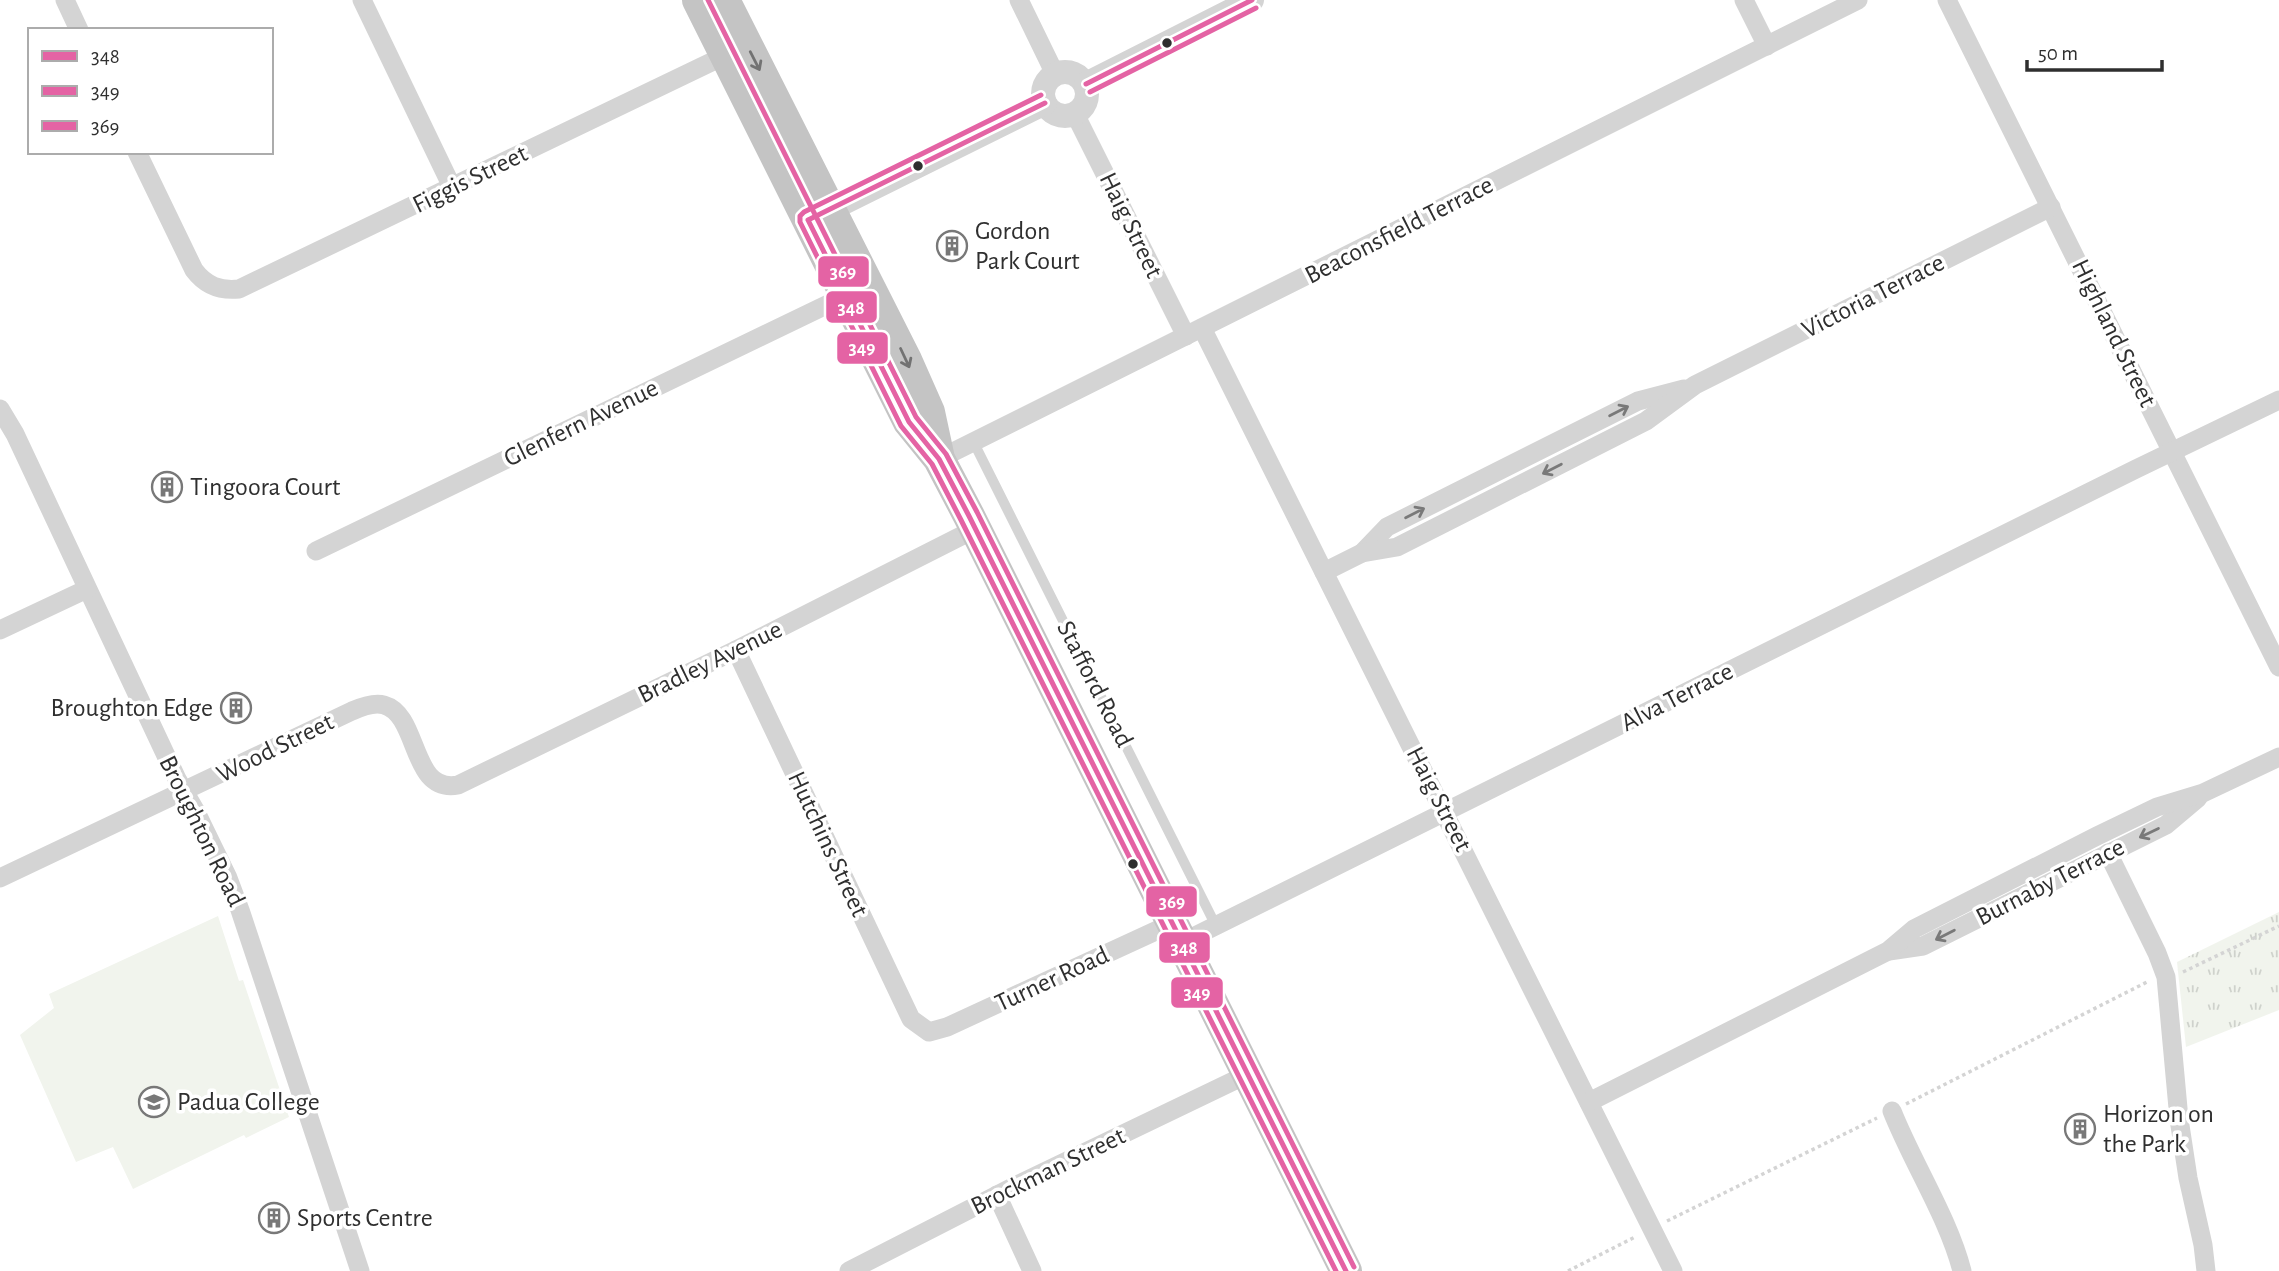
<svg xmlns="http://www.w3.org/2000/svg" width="2279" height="1271" viewBox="0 0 2279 1271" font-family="'Alegreya Sans',sans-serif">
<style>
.grass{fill:url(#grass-tufts)}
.garden{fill:#f1f4ed}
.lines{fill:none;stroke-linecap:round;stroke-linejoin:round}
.path{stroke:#d4d4d4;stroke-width:3.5;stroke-dasharray:3.5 3.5;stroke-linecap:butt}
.service{stroke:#d4d4d4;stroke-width:10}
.minor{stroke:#d4d4d4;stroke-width:19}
.tertiary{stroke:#d4d4d4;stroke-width:24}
.trunk{stroke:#c4c4c4;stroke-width:32}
.bus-1-casing{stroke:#fff;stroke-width:10}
.bus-2-casing{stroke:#fff;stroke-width:10}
.bus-3-casing{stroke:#fff;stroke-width:10}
.bus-1{stroke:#e463a4;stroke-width:5}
.bus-2{stroke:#e463a4;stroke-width:5}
.bus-3{stroke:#e463a4;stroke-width:5}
.oneway{stroke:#727272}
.oneway2{stroke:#797979}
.bus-dot{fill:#2f2f2f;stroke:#fff;stroke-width:2.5}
.labels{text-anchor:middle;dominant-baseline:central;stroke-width:7;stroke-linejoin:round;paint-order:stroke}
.street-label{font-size:26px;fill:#2f2f2f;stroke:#fff}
.poi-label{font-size:26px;fill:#2f2f2f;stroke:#fff;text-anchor:start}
.line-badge{stroke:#fff;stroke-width:2.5}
.badge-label{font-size:19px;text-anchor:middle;font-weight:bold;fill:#fff}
</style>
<defs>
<pattern id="grass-tufts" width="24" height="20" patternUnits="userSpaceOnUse" patternTransform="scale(1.75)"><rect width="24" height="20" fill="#f1f4ed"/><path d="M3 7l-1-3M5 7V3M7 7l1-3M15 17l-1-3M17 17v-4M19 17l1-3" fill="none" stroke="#cfd2cc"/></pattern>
</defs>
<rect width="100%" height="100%" fill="#fff"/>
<polygon class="grass" points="2279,912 2279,1010 2186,1047 2177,962"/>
<polygon class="garden" points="218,916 239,981 243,980 289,1117 246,1138 244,1135 133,1189 113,1147 76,1162 20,1035 54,1008 49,994"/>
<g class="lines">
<g class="path">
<polyline points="2183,972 2279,926"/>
<polyline points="1906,1104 2149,981"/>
<polyline points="1667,1221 1877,1118"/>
<polyline points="1568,1271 1635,1237"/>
</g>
<polyline class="service" points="973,441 1216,926"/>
<g class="minor">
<polyline points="65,0 79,30"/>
<polyline points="362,0 452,187"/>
<polyline points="1019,0 1055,74"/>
<polyline points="1744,0 1767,46"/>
<polyline points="1947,0 2279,667"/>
<polyline points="1075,114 1186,336"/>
<path d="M 137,152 L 194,270 C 206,286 220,291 239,289 L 726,55"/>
<polyline points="1202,328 1673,1271"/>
<polyline points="0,409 15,434 177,779 195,810 228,878 240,910 360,1271"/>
<polyline points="939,459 1858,0"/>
<polyline points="316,551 845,296"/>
<polyline points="1362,553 1387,527 1638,401 1684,389"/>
<polyline points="1324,572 1362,553 1397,547 1646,421 1695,385 2051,207"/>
<polyline points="0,630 87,589"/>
<polyline points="736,650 911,1019 929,1032 947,1027 1173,923"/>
<polyline points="2108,853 2157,953 2166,977 2179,1119 2188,1178 2203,1245 2206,1271"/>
<path d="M 0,878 L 352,711 C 361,707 374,702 384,705 C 420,715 410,794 458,785 L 736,650 L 975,529"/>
<polyline points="1183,942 2136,469 2279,400"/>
<polyline points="1889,951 1923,946 2166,825 2198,798"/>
<polyline points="1589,1102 1888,951 1914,929 2097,836 2157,807 2203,793 2279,757"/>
<path d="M 1892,1111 C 1913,1164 1948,1217 1962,1271"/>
<polyline points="997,1195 1032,1271"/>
<polyline points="849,1271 1015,1186 1248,1074"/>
</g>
<g class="tertiary">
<circle cx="1065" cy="94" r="22"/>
<polyline points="1086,84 1252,0"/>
<polyline points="815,217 1045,103"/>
</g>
<g class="trunk">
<polyline points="698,0 909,422 939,459 969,516 1346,1271"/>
<polyline points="724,0 906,360 929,412 938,454"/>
</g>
<g class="bus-1-casing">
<g id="bus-1">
<polyline points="1086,84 1252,0"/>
<polyline points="1045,103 808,220 909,422 939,459 969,516 1346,1271"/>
</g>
</g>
<g class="bus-2-casing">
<g id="bus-2">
<polyline points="1090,92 1256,8"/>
<polyline points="1041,95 804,212 800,216 800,222 901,426 932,464 961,520 1336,1271"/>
</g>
</g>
<g class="bus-3-casing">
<polyline id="bus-3" points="708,0 916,417 946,454 977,512 1354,1267"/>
</g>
<use href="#bus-1" class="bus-1"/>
<use href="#bus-2" class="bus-2"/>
<use href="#bus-3" class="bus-3"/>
</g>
<defs><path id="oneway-shaft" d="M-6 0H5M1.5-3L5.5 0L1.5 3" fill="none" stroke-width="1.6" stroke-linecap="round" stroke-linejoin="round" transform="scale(1.75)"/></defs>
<g class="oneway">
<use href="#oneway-shaft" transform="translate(755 61) rotate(63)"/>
<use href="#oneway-shaft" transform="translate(905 358) rotate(65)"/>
</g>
<g class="oneway2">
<use href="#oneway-shaft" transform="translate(1619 411) rotate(-27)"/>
<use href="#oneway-shaft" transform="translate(1552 469) rotate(153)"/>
<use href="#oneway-shaft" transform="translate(1415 513) rotate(-27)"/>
<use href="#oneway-shaft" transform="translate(2149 833) rotate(154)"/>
<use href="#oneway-shaft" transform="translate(1945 935) rotate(153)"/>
</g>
<defs>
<g id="building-ring" transform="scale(1.575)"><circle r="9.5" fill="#fff" stroke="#787878" stroke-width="1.5"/><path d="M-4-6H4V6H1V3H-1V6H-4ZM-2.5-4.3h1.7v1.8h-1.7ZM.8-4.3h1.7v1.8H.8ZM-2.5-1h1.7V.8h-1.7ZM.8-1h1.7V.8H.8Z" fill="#787878"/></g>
<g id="school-ring" transform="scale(1.575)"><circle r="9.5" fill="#fff" stroke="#787878" stroke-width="1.5"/><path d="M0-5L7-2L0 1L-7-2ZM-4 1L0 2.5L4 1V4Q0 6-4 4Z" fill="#787878"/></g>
</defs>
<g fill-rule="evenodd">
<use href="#building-ring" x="952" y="246"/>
<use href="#building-ring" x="167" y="487"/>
<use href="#building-ring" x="236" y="708"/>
<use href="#school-ring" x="154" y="1102"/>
<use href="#building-ring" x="2080" y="1129"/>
<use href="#building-ring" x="274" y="1218"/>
</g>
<g class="bus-dot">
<circle cx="1167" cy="43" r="6"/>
<circle cx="918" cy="166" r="6"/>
<circle cx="1133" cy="864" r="6"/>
</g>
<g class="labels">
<g class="street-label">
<text transform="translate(470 179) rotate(-26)">Figgis Street</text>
<text transform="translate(1131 225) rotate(64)">Haig Street</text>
<text transform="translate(1399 230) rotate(-27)">Beaconsfield Terrace</text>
<text transform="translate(1873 296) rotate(-27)">Victoria Terrace</text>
<text transform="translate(2114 333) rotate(64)">Highland Street</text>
<text transform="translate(581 423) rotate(-26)">Glenfern Avenue</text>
<text transform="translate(710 662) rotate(-26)">Bradley Avenue</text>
<text transform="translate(1095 684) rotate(63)">Stafford Road</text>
<text transform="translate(1677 697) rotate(-27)">Alva Terrace</text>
<text transform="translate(275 748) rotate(-26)">Wood Street</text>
<text transform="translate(1439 799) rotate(63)">Haig Street</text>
<text transform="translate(202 831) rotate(64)">Broughton Road</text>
<text transform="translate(828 844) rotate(65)">Hutchins Street</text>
<text transform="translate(2050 882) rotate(-27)">Burnaby Terrace</text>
<text transform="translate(1052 979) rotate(-25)">Turner Road</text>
<text transform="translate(1048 1171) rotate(-26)">Brockman Street</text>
</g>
<g class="poi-label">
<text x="975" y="231">Gordon<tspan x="975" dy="30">Park Court</tspan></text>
<text x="190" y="487">Tingoora Court</text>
<text x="213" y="708" text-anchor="end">Broughton Edge</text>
<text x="177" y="1102">Padua College</text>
<text x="2103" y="1114">Horizon on<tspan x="2103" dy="30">the Park</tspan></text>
<text x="297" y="1218">Sports Centre</text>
</g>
</g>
<g class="line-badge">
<rect x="817" y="255" width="53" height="33" rx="7" fill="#e463a4"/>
<rect x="825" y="290" width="53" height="34" rx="7" fill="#e463a4"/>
<rect x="836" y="331" width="53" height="34" rx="7" fill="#e463a4"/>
<rect x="1145" y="885" width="53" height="33" rx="7" fill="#e463a4"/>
<rect x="1158" y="931" width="53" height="33" rx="7" fill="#e463a4"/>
<rect x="1170" y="976" width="54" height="33" rx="7" fill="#e463a4"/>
</g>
<g class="badge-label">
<text x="843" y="278">369</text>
<text x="851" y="314">348</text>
<text x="862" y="354">349</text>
<text x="1172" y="908">369</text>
<text x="1184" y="954">348</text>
<text x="1197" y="999">349</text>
</g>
<rect x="28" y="28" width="245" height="126" fill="#ffffff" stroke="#acacac" stroke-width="2"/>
<rect x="42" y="51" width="35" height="10" fill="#e463a4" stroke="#acacac" stroke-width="2"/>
<text x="91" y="63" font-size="21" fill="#2f2f2f">348</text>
<rect x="42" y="86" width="35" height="10" fill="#e463a4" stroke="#acacac" stroke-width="2"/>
<text x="91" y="98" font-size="21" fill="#2f2f2f">349</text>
<rect x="42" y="121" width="35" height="10" fill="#e463a4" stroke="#acacac" stroke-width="2"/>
<text x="91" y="133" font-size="21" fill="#2f2f2f">369</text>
<path d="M2027 60v10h135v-10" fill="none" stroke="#2f2f2f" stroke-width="3.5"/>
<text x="2038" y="60" font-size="21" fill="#2f2f2f" stroke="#ffffff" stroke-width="5" paint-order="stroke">50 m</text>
</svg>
